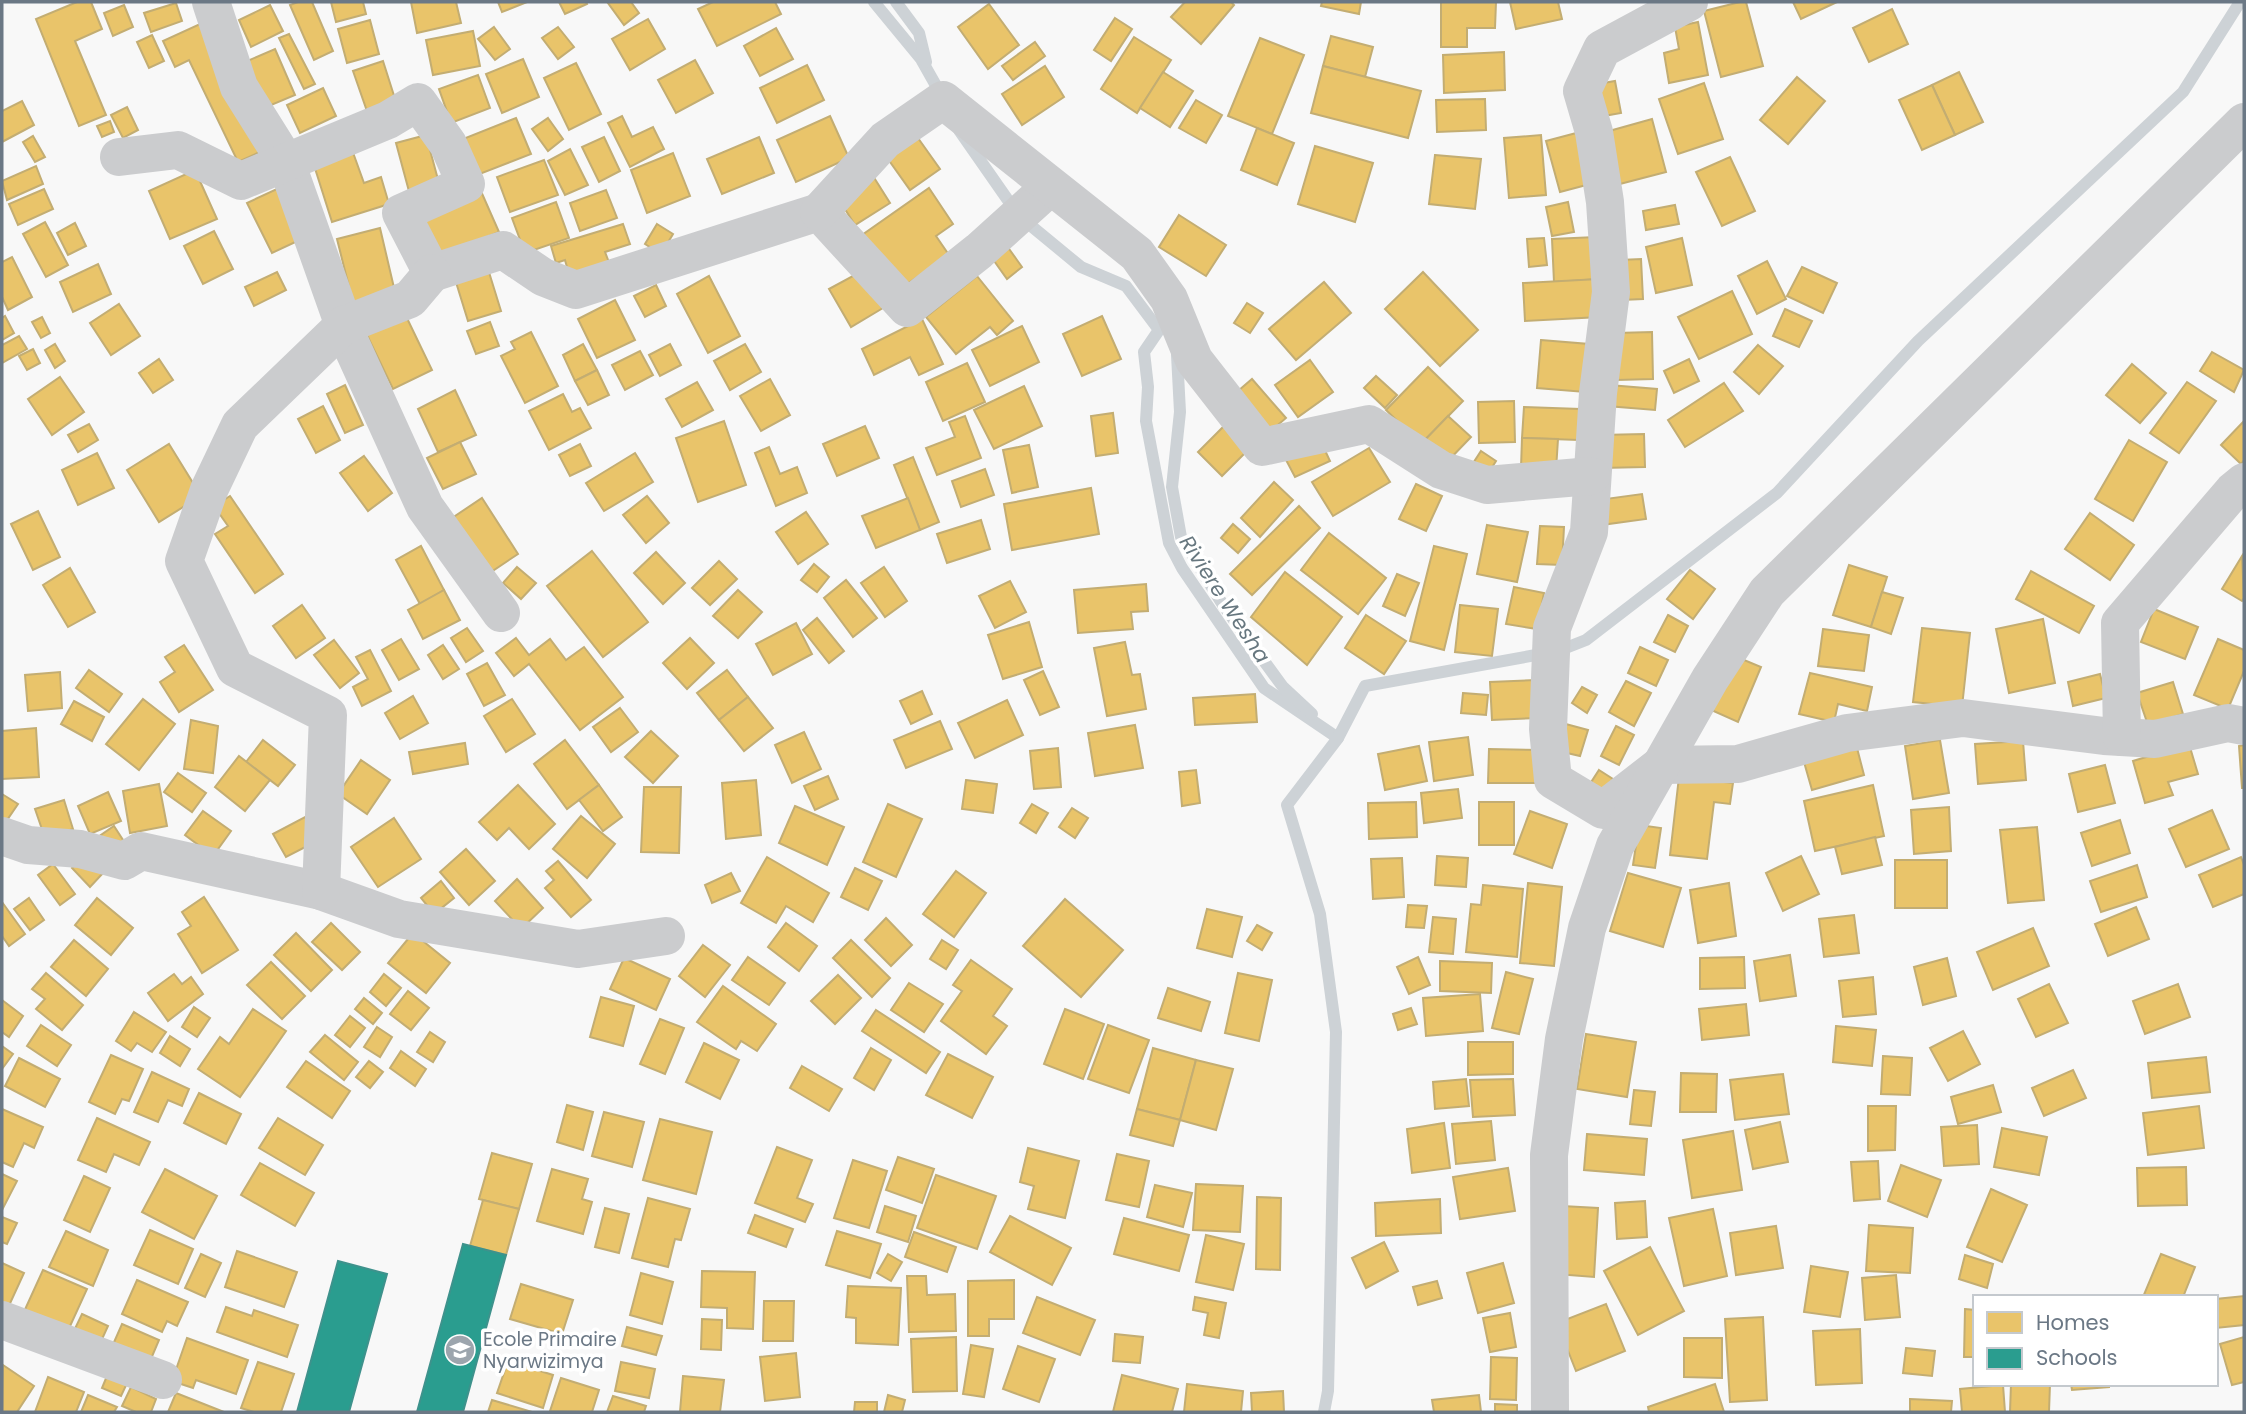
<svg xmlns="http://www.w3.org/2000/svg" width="2246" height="1414" viewBox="0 0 2246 1414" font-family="Poppins,sans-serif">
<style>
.homes{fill:#e9c46a;stroke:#c3ad72;stroke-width:2}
.schools{fill:#2a9d8f;stroke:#3e928c;stroke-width:2}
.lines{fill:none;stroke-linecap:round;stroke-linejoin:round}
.stream{stroke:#cdd2d6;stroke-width:12}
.street{stroke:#cbccce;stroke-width:38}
.labels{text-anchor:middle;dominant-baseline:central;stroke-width:7;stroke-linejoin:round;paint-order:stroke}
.poi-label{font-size:19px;fill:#6b7885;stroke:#fff;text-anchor:start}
.water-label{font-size:21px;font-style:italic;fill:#67777f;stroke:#fff}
</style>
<rect width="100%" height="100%" fill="#f8f8f8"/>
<g class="homes">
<polygon points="77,2 91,2 102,29 75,41 106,115 79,126 36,19"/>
<polygon points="298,2 312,2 333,51 314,60 290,5"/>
<polygon points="331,2 363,2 366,14 336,22"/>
<polygon points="411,2 456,2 461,23 417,33"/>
<polygon points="498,2 527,2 502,12"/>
<polygon points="559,2 586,2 587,4 565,14"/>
<polygon points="610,2 631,2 639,13 624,25 608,3"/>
<polygon points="713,2 775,2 781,14 717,46 698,9"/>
<polygon points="1185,2 1231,2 1234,5 1201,44 1171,17"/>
<polygon points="1322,2 1361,2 1359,14 1321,6"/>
<polygon points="1441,2 1496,2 1495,28 1467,28 1467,47 1441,47"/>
<polygon points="1510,2 1558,2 1562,19 1516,29"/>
<polygon points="1740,2 1746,2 1763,66 1721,77 1704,11"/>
<polygon points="1793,2 1837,2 1801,19"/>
<polygon points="176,3 182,21 151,32 144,13"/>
<polygon points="989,4 1019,45 988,69 958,27"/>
<polygon points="124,5 133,27 113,36 104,13"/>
<polygon points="270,5 283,31 251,47 239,20"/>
<polygon points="1892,9 1908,44 1869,62 1853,28"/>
<polygon points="1115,18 1132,29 1111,61 1094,50"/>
<polygon points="648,19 665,49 630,70 612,39"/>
<polygon points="370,20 379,54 347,63 338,29"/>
<polygon points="1698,22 1708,75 1669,83 1664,53 1679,49 1675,27"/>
<polygon points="200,24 262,151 238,162 189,60 175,67 163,41"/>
<polygon points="494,27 510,49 495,60 478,39"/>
<polygon points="558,27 574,47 558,59 542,38"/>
<polygon points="776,28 793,59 760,76 744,46"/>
<polygon points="473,31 480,66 433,75 426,40"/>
<polygon points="289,34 315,84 304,89 279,38"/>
<polygon points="152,35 164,61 149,68 137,42"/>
<polygon points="1331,36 1373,47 1365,77 1323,66"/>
<polygon points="1134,37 1171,60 1137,113 1101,89"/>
<polygon points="1260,38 1304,55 1272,134 1228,116"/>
<polygon points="1035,42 1045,56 1013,80 1002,66"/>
<polygon points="275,49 295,95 264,108 245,62"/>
<polygon points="1504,52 1505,90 1444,93 1443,55"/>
<polygon points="523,59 539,97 502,113 486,74"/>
<polygon points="695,60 713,93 676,113 658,80"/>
<polygon points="383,61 397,105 368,114 353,71"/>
<polygon points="576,63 601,114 569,130 544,78"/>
<polygon points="807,65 824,100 777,123 760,88"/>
<polygon points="1045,66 1064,97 1022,125 1002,94"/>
<polygon points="1323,66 1421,91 1408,138 1311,113"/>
<polygon points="1163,72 1193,91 1170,127 1140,108"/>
<polygon points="1959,72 1983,122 1955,135 1932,85"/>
<polygon points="478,75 490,108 451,123 439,89"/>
<polygon points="1797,77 1825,101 1788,144 1760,120"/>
<polygon points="1615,81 1621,113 1598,117 1592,85"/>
<polygon points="1704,83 1723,139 1678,154 1659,99"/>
<polygon points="1932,85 1955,135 1922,150 1899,100"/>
<polygon points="323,88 336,116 300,133 287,105"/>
<polygon points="1485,99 1486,130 1437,132 1436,100"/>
<polygon points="1196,100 1222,115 1206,143 1179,128"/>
<polygon points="22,101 34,125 2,142 2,111"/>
<polygon points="127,107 138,130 123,138 111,115"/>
<polygon points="622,116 632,137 653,127 664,149 630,167 608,123"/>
<polygon points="830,116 849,158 796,182 777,140"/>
<polygon points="516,118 531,154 477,175 463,139"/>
<polygon points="548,118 563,139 548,151 532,129"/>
<polygon points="1652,119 1666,172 1616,185 1602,133"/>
<polygon points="110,121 114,132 102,137 97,126"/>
<polygon points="1257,128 1294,143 1277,185 1241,170"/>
<polygon points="913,131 940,169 910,190 883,152"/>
<polygon points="1580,132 1594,183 1560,192 1546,141"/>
<polygon points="426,135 440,187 410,195 396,143"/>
<polygon points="1541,135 1546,195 1509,198 1504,138"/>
<polygon points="33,136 45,157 35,162 23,142"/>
<polygon points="604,137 620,171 599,182 582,147"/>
<polygon points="759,137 774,173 722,194 707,159"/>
<polygon points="1315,146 1373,163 1355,222 1298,204"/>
<polygon points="351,147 364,183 381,177 389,204 332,222 312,159"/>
<polygon points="570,149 588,185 565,195 548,161"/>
<polygon points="673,153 690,196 647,213 631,170"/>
<polygon points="1435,155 1481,159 1475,209 1429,204"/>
<polygon points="1730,157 1755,211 1722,226 1696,172"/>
<polygon points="544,160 558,195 510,212 497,177"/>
<polygon points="36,166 43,184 7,200 2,181"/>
<polygon points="195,170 217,219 170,239 149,191"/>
<polygon points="873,176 890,203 855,225 838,198"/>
<polygon points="279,188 304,238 272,253 247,203"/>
<polygon points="929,188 953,224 936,236 949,255 900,289 862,235"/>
<polygon points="44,189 53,209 18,225 9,204"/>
<polygon points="480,189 499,232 441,256 422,214"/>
<polygon points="606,190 617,218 580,231 570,203"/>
<polygon points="556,202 569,238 525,253 512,218"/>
<polygon points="1568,202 1574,232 1552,236 1546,207"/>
<polygon points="1675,205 1679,224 1646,230 1643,211"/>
<polygon points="1179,215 1226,245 1206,276 1159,247"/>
<polygon points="45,222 68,265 46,277 23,234"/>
<polygon points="75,223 86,246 68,255 57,233"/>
<polygon points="623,224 630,244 605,252 610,265 570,278 565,260 556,263 551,246"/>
<polygon points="657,224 673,234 661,254 645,244"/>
<polygon points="380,228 395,292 353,303 337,239"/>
<polygon points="214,231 233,269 203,284 184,246"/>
<polygon points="1596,237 1599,279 1554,282 1552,239"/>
<polygon points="1544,238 1547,265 1529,267 1527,239"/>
<polygon points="1682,238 1692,285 1656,293 1646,247"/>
<polygon points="1007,246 1022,267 1007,279 992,258"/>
<polygon points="12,257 32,297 8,310 2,297 2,262"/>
<polygon points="1641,259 1643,299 1622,300 1620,260"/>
<polygon points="1767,261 1786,299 1757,314 1738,276"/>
<polygon points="98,264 111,294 73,312 60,282"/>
<polygon points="1802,267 1837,283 1823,313 1787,296"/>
<polygon points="488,269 501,311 468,321 455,279"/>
<polygon points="862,271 883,308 851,327 829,289"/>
<polygon points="277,272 286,290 254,306 245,287"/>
<polygon points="1423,272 1478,330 1440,366 1385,309"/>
<polygon points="709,276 740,336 708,353 677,294"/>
<polygon points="977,276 1013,321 997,335 990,327 956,354 926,317"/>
<polygon points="1599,279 1600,317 1525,321 1523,283"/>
<polygon points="1324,282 1351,313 1296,360 1269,329"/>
<polygon points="656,285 666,306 645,317 634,296"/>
<polygon points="1732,291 1752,334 1699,359 1678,317"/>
<polygon points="615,300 635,340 597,358 578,319"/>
<polygon points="1247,303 1263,313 1250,333 1234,323"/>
<polygon points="119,304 140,336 111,355 90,323"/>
<polygon points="1785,309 1812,321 1799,347 1773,336"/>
<polygon points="404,312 432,370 393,389 365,331"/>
<polygon points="5,316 14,333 2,340 2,318"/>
<polygon points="1102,316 1121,359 1082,376 1063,334"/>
<polygon points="42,317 50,333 41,338 32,322"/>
<polygon points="922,319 943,364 919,375 910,357 874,375 862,349"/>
<polygon points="490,322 499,346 476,354 467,331"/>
<polygon points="1022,326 1039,362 990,386 972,350"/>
<polygon points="531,332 558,386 525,403 501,356 515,349 511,342"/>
<polygon points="1652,332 1653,379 1617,380 1616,333"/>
<polygon points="19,336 27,349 2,363 2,345"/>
<polygon points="1541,340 1589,344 1585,392 1537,388"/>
<polygon points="55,344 65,361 55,368 45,350"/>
<polygon points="583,344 597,370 575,381 563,355"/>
<polygon points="670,344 681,365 660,376 649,355"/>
<polygon points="745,344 761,372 730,390 714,361"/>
<polygon points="1758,345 1783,366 1759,394 1734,372"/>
<polygon points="33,349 40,363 27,370 19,356"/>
<polygon points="640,351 653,375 625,390 612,365"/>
<polygon points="2212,352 2244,370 2234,392 2200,371"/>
<polygon points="159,359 173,380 153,393 139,373"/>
<polygon points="1689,359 1699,381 1674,393 1664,371"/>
<polygon points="1310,360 1333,392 1298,417 1275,385"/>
<polygon points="967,363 985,402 943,421 926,382"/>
<polygon points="2132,364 2166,393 2140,423 2106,395"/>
<polygon points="1428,367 1463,401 1421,444 1386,410"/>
<polygon points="597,370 609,395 588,405 575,381"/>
<polygon points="1376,376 1397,395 1385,408 1364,388"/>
<polygon points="60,377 84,412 52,435 28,399"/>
<polygon points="770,379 790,415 761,431 740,396"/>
<polygon points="1252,379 1286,418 1265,436 1231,397"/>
<polygon points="697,382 713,410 682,427 666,399"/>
<polygon points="2187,382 2216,401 2179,453 2150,433"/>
<polygon points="1724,383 1743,411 1685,447 1668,420"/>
<polygon points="345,385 363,425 345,433 327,394"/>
<polygon points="1609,385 1657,389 1655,410 1607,406"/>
<polygon points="1024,386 1042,426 994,449 974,410"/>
<polygon points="455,390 476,435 438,452 418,409"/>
<polygon points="563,394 572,412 580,408 591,428 549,450 529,411"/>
<polygon points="1514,401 1515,442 1479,443 1478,402"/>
<polygon points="323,406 340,440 316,453 298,419"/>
<polygon points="1524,407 1580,409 1578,440 1522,438"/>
<polygon points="1113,413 1118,453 1096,456 1091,416"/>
<polygon points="965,416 981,458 937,475 926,448 955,437 949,422"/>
<polygon points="1448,416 1471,437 1444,465 1421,444"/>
<polygon points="1230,420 1254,444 1222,476 1198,452"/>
<polygon points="724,421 746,485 698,502 676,438"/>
<polygon points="2244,421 2244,460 2241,464 2221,445"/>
<polygon points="89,424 98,440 78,452 68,435"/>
<polygon points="865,426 879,458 837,476 823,444"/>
<polygon points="1644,434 1645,467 1601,468 1600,435"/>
<polygon points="1522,438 1558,439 1556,470 1521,468"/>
<polygon points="2129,440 2167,462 2133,521 2095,499"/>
<polygon points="460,442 476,474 443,489 427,458"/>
<polygon points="1321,442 1330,461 1295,477 1285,458"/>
<polygon points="169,444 201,496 159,522 127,470"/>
<polygon points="580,444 591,466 570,476 559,455"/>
<polygon points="1029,445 1038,487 1012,493 1003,450"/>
<polygon points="769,447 780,474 797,467 807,493 776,506 755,453"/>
<polygon points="1369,448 1390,482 1333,516 1312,482"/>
<polygon points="1481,451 1496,461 1486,477 1470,468"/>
<polygon points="97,453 114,488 78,505 62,470"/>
<polygon points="635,453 653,482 604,511 586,483"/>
<polygon points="364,456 392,493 368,511 340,473"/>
<polygon points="913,457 939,522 920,530 894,465"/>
<polygon points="985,469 994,495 961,507 952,481"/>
<polygon points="1274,482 1293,500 1260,537 1241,518"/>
<polygon points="1416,484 1442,496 1426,531 1399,519"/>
<polygon points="1091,488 1099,534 1012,550 1004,504"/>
<polygon points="1642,494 1646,519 1601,525 1598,500"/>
<polygon points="230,496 283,574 255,593 215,534 228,526 214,506"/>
<polygon points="647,496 669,523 646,543 623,515"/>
<polygon points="482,498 518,554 488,574 452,518"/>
<polygon points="908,498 920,530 876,548 862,516"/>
<polygon points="1299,506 1320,528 1252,595 1230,574"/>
<polygon points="38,511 60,557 33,570 11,524"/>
<polygon points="806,512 828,544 798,564 776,532"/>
<polygon points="2090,513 2134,545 2110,580 2065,549"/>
<polygon points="981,520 990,549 947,563 937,534"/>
<polygon points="1233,524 1250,539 1238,553 1221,538"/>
<polygon points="1487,525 1528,532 1517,582 1477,574"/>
<polygon points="1540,526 1564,527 1562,565 1537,564"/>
<polygon points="1329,533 1386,578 1358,614 1301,570"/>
<polygon points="421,546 444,590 420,604 396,560"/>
<polygon points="1434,546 1467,554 1444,650 1410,641"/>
<polygon points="592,551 648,622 603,657 547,586"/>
<polygon points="656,552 685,583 663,604 634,573"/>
<polygon points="2242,556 2244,598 2242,601 2222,589"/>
<polygon points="719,561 737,579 710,605 692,588"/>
<polygon points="814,564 829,577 817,592 801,580"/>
<polygon points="1849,565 1887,577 1871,627 1833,615"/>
<polygon points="517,567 536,583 521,599 503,583"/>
<polygon points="884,567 907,601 885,617 861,583"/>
<polygon points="70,568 95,612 68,627 43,585"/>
<polygon points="1690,570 1715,589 1693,619 1667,599"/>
<polygon points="2031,571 2094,606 2079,633 2016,599"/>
<polygon points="1285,572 1342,617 1307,665 1251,617"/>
<polygon points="1397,574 1419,583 1405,616 1383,606"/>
<polygon points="846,580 877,618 853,637 824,598"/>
<polygon points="1010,581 1026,612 995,628 979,596"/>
<polygon points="1146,584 1148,611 1131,612 1133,629 1078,633 1074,590"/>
<polygon points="1514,587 1544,593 1537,629 1506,624"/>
<polygon points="444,590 460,620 423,639 408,610"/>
<polygon points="738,590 762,612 738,638 713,616"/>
<polygon points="1882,592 1903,598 1891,634 1871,627"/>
<polygon points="302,605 325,638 296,658 273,626"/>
<polygon points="1460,605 1498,609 1492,656 1455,652"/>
<polygon points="2154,609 2198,627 2185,659 2141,642"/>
<polygon points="1366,615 1406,641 1384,674 1345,648"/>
<polygon points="1668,615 1688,626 1675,652 1654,642"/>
<polygon points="817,618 844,651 829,663 803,630"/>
<polygon points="2043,619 2055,683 2009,693 1996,629"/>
<polygon points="1029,622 1042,667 1003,679 988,635"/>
<polygon points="796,623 812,654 773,675 756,644"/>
<polygon points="467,628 483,651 466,662 451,638"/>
<polygon points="1922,628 1970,633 1962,707 1913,702"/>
<polygon points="1823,629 1869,635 1864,671 1818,666"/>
<polygon points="516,638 529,655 550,639 566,660 584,647 623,697 580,730 529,664 514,676 496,653"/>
<polygon points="690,638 714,663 687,689 663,663"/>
<polygon points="401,639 419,669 399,680 382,650"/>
<polygon points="2218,639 2244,650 2244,671 2228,709 2194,695"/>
<polygon points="334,640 359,673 340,688 314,655"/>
<polygon points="1125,642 1132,675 1140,674 1146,709 1107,716 1094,648"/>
<polygon points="184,645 213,690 179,712 160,682 175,672 165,657"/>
<polygon points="443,645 459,669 443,679 428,655"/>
<polygon points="1640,647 1668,660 1656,686 1628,673"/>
<polygon points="370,650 391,691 362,706 353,687 368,679 356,657"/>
<polygon points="1732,655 1761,667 1738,722 1709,709"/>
<polygon points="487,663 505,695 484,706 467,674"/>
<polygon points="89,670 122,694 109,712 76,688"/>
<polygon points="727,670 748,697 719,720 697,693"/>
<polygon points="1043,671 1059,707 1040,715 1024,680"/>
<polygon points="60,672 62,708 28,711 25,675"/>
<polygon points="1810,673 1872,687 1867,711 1838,704 1834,722 1799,714"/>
<polygon points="2100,674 2106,698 2073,706 2068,682"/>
<polygon points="1535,680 1537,718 1492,720 1490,682"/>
<polygon points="1626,681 1651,693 1634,726 1609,712"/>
<polygon points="2173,682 2183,714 2148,725 2137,693"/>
<polygon points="1582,687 1597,695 1587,713 1572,703"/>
<polygon points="922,691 932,714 911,724 900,701"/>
<polygon points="1463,693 1488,695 1486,715 1461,713"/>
<polygon points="1255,694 1257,722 1195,725 1193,698"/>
<polygon points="413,696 428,723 400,739 385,713"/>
<polygon points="748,697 773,728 744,751 719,720"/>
<polygon points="143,699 175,724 139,770 106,744"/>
<polygon points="512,699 535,734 506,752 484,716"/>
<polygon points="1007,700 1023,735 975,758 958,723"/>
<polygon points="74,701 104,717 92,741 61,724"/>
<polygon points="620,708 638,732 611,752 593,727"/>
<polygon points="191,720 218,726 213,773 184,769"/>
<polygon points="940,721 952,749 906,768 894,740"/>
<polygon points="1562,723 1588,730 1580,756 1554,750"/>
<polygon points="1135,725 1143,768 1095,776 1088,733"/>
<polygon points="1616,726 1634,735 1619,765 1601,756"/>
<polygon points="36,728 39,777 2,779 2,731"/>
<polygon points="651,731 678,756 653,783 625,757"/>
<polygon points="804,732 821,769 792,783 775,745"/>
<polygon points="1468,737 1473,775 1434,781 1429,742"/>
<polygon points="263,740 295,765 278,786 246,762"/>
<polygon points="565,740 599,785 567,809 534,764"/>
<polygon points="1940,740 1949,793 1913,799 1905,746"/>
<polygon points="2023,741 2026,780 1978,784 1975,744"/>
<polygon points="465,743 468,764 413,774 409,752"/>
<polygon points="2189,744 2198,774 2168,782 2173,795 2145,803 2133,761"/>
<polygon points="2244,745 2244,788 2242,788 2239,746"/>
<polygon points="1419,746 1427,781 1385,790 1378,754"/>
<polygon points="1058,748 1061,787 1034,789 1030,751"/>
<polygon points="1857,748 1864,775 1812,790 1804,762"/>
<polygon points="1489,749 1544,750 1543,783 1488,783"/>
<polygon points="239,756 270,780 245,811 215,787"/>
<polygon points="361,760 390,780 367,814 338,794"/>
<polygon points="2105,765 2115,803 2078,812 2069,774"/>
<polygon points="1196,770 1200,803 1182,806 1179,772"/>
<polygon points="1599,770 1613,779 1603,795 1588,787"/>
<polygon points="178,773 206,793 192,812 164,792"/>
<polygon points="828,776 838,799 815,810 804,786"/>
<polygon points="1679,777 1733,783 1730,804 1714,802 1707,859 1670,855"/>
<polygon points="756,780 761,835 726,839 722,783"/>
<polygon points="966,780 997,784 993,813 962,809"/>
<polygon points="159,784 167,826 130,833 123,791"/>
<polygon points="518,785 555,824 529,849 509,828 497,840 479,822"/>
<polygon points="599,785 622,817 603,831 579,800"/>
<polygon points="1873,785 1884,836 1815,851 1804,801"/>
<polygon points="644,787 681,787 679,853 641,852"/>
<polygon points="1458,789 1462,818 1424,823 1421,793"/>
<polygon points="108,792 121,821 90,834 78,806"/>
<polygon points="2,794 18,804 5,823 2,821"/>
<polygon points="64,800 73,829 45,838 35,809"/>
<polygon points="1416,802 1417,837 1369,839 1368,803"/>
<rect x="1479" y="802" width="35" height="43"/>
<polygon points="888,804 922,819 896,877 863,862"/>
<polygon points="1032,804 1048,813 1036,833 1020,823"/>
<polygon points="795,806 844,827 827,865 779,843"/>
<polygon points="1949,807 1951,851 1914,854 1911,810"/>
<polygon points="1072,808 1088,818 1075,838 1059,827"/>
<polygon points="2212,810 2229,849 2186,867 2169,829"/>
<polygon points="203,811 231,831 213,856 185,835"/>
<polygon points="1530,811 1567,824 1552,868 1514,854"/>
<polygon points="581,816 615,844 587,878 553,849"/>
<polygon points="305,817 317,841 286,857 273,834"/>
<polygon points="394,818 421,859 378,887 351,847"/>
<polygon points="2120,820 2130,853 2092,866 2081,833"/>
<polygon points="1639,825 1661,828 1655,868 1633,865"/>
<polygon points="114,826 125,843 98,837"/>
<polygon points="2037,827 2044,900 2008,903 2000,830"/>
<polygon points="1875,837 1882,865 1842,874 1835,847"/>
<polygon points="466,849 495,881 469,905 440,872"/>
<polygon points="86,853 104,872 90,887 72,868"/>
<polygon points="1437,856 1468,858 1466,887 1435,885"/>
<polygon points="1801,856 1819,894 1783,911 1766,873"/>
<polygon points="767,857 829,893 813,922 786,906 776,923 741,903"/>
<polygon points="2241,857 2244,865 2244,894 2213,907 2199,875"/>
<polygon points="1402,858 1404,897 1373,899 1371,859"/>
<rect x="1895" y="860" width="52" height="48"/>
<polygon points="558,861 591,900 571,917 545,888 554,880 546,871"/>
<polygon points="53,864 75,894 60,905 38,875"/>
<polygon points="2137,865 2147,897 2101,912 2090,881"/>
<polygon points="855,868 882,881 868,910 841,897"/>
<polygon points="956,871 986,893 954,937 923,914"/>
<polygon points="731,873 740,891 712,903 705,885"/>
<polygon points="1628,873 1681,888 1663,947 1610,931"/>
<polygon points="517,879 543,908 521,929 495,901"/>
<polygon points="441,881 454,898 434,914 421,898"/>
<polygon points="1528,883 1562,887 1554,966 1520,963"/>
<polygon points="1729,883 1736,936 1698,943 1690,890"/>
<polygon points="1483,885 1523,889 1517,957 1466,952 1471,904 1481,905"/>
<polygon points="204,897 238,950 202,973 178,934 191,926 182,912"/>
<polygon points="29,898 44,920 30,930 14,909"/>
<polygon points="97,898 133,928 111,955 75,925"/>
<polygon points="1065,899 1123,950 1081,997 1023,946"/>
<polygon points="2,902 25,934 9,946 2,936"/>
<polygon points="1408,905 1427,906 1424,928 1406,927"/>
<polygon points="2136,907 2149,939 2108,956 2095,924"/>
<polygon points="1207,909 1242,917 1232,957 1197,948"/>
<polygon points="1854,915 1859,953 1824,957 1819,919"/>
<polygon points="1433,917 1456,919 1453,954 1429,952"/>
<polygon points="886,918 912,945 891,966 865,940"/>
<polygon points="331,923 360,952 342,970 312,942"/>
<polygon points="786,923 817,946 799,971 768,947"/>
<polygon points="1257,925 1272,933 1262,950 1247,941"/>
<polygon points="2033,928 2049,966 1993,990 1977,952"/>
<polygon points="296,933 332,970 311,991 274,955"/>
<polygon points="413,933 450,963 426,993 388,963"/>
<polygon points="74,940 108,969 86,996 51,967"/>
<polygon points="851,940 890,978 872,997 833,958"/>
<polygon points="942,940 958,950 946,969 930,959"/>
<polygon points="703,945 730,965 705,997 679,976"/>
<polygon points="1790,955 1796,996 1760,1001 1754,961"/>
<polygon points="748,957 785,983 769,1005 732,980"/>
<polygon points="1418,957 1430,985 1409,994 1397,967"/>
<polygon points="1744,957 1745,988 1700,989 1700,958"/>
<polygon points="624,958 670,979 656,1010 610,989"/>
<polygon points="1947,958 1956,996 1923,1005 1914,967"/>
<polygon points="971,960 1012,989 993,1016 1007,1026 986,1054 941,1021 962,991 953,985"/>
<polygon points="1440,961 1492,963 1491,993 1440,991"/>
<polygon points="271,962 305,996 282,1019 247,985"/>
<polygon points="1506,972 1533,979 1519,1034 1492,1028"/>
<polygon points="46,973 83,1005 62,1030 36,1009 45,999 32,989"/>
<polygon points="1238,973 1272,980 1259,1041 1225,1033"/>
<polygon points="174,974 182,984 191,977 203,994 168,1021 148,993"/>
<polygon points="384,974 401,988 386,1006 370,992"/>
<polygon points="838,975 861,998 835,1024 811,1001"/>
<polygon points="1873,977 1876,1014 1843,1017 1839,981"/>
<polygon points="909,983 943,1004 924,1032 891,1010"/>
<polygon points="2049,984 2068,1023 2036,1037 2018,999"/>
<polygon points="2178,984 2190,1017 2145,1034 2133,1001"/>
<polygon points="723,986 776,1024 757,1051 741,1041 736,1049 697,1022"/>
<polygon points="1168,988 1210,1002 1201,1031 1158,1018"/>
<polygon points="408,991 429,1008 411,1030 390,1014"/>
<polygon points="1480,994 1483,1031 1426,1036 1423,998"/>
<polygon points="601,997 634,1006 623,1046 590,1037"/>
<polygon points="364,998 382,1013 373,1024 355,1009"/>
<polygon points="2,1000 23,1016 9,1037 2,1032"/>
<polygon points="1746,1004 1749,1035 1702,1040 1699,1009"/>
<polygon points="194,1007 210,1018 197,1037 182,1027"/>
<polygon points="1411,1008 1417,1024 1398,1030 1393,1014"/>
<polygon points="253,1009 286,1031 240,1097 198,1069 220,1037 229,1044"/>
<polygon points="1065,1009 1104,1024 1083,1079 1044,1064"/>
<polygon points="876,1010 940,1052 926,1073 862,1031"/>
<polygon points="134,1012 166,1032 152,1052 137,1043 131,1051 116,1041"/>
<polygon points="350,1016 365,1028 350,1047 335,1035"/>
<polygon points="660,1019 684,1028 665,1074 640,1064"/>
<polygon points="41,1025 71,1045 57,1066 27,1046"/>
<polygon points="1108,1025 1149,1040 1129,1093 1088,1079"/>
<polygon points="1836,1026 1876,1030 1872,1066 1833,1062"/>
<polygon points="377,1027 392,1037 380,1057 364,1047"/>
<polygon points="1963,1031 1980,1064 1948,1081 1930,1048"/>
<polygon points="430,1032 445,1042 433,1062 417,1052"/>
<polygon points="1586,1034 1636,1042 1627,1097 1577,1089"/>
<polygon points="325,1035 358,1062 344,1080 310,1052"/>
<polygon points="170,1036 190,1049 180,1066 160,1053"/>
<polygon points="1468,1042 1513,1042 1513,1074 1468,1075"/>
<polygon points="704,1043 739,1060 720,1099 686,1082"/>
<polygon points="2,1046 13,1054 2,1069"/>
<polygon points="871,1048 891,1060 874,1090 854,1078"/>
<polygon points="1153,1048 1196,1060 1180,1120 1137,1109"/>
<polygon points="401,1051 426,1069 415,1086 390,1068"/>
<polygon points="948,1054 993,1077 972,1118 926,1095"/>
<polygon points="111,1055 143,1069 129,1101 122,1099 115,1114 89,1102"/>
<polygon points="1883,1056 1912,1058 1910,1095 1881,1094"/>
<polygon points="2206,1057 2210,1092 2152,1098 2148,1063"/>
<polygon points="19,1058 60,1079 45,1107 5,1086"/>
<polygon points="1196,1060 1233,1069 1216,1130 1180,1120"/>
<polygon points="306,1061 350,1091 332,1118 287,1087"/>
<polygon points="369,1061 383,1072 370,1088 356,1077"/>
<polygon points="802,1066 842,1089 829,1111 790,1088"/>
<polygon points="2073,1070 2086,1098 2044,1116 2032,1088"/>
<polygon points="152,1072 189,1089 182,1106 168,1100 158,1122 134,1112"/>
<polygon points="1681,1073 1717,1074 1716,1112 1680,1112"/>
<polygon points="1783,1074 1789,1114 1735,1120 1730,1080"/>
<polygon points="1466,1079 1469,1106 1435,1109 1433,1082"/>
<polygon points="1513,1079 1515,1115 1473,1117 1470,1080"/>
<polygon points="1993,1085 2001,1112 1958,1124 1951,1097"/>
<polygon points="1634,1090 1655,1092 1651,1126 1630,1124"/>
<polygon points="199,1093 241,1114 226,1144 184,1123"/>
<polygon points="567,1105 593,1112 583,1150 557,1142"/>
<polygon points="1868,1106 1896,1106 1895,1150 1868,1151"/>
<polygon points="2199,1106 2204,1148 2148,1155 2143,1113"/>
<polygon points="2,1109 43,1127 34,1148 24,1143 13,1167 2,1162"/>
<polygon points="1137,1109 1180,1120 1173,1146 1130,1135"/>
<polygon points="604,1112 644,1122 632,1167 592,1156"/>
<polygon points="97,1118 150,1142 139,1165 114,1154 106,1172 78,1160"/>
<polygon points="278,1118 323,1145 305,1175 259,1148"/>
<polygon points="660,1119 712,1132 696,1194 643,1180"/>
<polygon points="1491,1121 1495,1160 1456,1164 1452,1124"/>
<polygon points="1780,1122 1788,1162 1753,1169 1745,1130"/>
<polygon points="1444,1123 1450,1168 1412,1173 1407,1129"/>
<polygon points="1977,1125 1979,1164 1944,1166 1941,1127"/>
<polygon points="2002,1128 2047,1137 2039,1175 1994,1167"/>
<polygon points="1733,1131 1742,1190 1692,1198 1683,1140"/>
<polygon points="1587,1134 1647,1139 1644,1175 1584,1170"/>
<polygon points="777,1147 812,1160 797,1198 813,1204 805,1222 755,1203"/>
<polygon points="1028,1148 1079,1161 1065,1218 1028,1209 1034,1186 1020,1182"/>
<polygon points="492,1153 532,1164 519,1209 479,1199"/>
<polygon points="1117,1154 1149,1161 1139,1207 1106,1200"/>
<polygon points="898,1157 934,1169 922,1203 886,1190"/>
<polygon points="853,1160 887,1171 869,1228 834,1218"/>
<polygon points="1878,1161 1880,1199 1854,1201 1851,1162"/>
<polygon points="260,1163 314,1193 295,1226 241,1195"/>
<polygon points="1901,1165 1941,1180 1927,1217 1888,1201"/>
<polygon points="2186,1167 2187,1205 2138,1206 2137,1168"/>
<polygon points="1508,1168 1515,1211 1460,1219 1453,1177"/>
<polygon points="165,1169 217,1196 194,1239 142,1212"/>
<polygon points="552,1169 588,1179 582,1199 592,1202 583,1234 537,1221"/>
<polygon points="2,1174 17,1181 2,1210"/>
<polygon points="936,1175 996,1196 977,1249 917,1228"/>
<polygon points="84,1176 110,1188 90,1232 64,1220"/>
<polygon points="1196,1184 1243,1186 1240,1232 1193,1230"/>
<polygon points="1155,1185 1192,1193 1183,1227 1147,1217"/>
<polygon points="1991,1189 2027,1205 2002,1262 1967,1247"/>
<polygon points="1257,1197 1281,1198 1280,1270 1256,1269"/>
<polygon points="648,1198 690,1209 681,1240 675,1239 668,1267 632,1258"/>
<polygon points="1440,1199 1441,1233 1376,1236 1375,1203"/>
<polygon points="483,1200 519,1209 506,1255 470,1246"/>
<polygon points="1645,1201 1647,1237 1617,1239 1615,1203"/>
<polygon points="885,1206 916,1216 908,1242 877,1232"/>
<polygon points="1562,1206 1598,1208 1594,1277 1557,1274"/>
<polygon points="605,1208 629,1214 619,1253 595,1247"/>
<polygon points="1713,1209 1727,1276 1684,1286 1669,1218"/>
<polygon points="755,1215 793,1229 786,1247 748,1233"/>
<polygon points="1010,1216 1071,1248 1052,1285 990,1252"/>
<polygon points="2,1217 17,1223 7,1244 2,1242"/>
<polygon points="1124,1218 1189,1235 1179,1271 1114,1254"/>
<polygon points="1869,1225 1913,1228 1910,1273 1866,1271"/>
<polygon points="1776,1226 1783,1268 1736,1275 1730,1233"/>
<polygon points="150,1230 193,1249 178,1284 134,1265"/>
<polygon points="66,1231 108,1250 93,1286 49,1267"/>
<polygon points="837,1231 881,1244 870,1278 826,1265"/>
<polygon points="914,1232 956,1247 947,1272 905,1257"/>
<polygon points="1206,1235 1244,1244 1233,1290 1196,1282"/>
<polygon points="1384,1242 1398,1271 1366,1288 1352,1258"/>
<polygon points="1650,1247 1684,1311 1638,1335 1604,1271"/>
<polygon points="237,1251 297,1272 284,1307 225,1287"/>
<polygon points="201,1254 221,1263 205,1297 185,1288"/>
<polygon points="888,1254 902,1262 891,1281 877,1273"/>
<polygon points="2161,1254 2195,1267 2183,1297 2143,1297"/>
<polygon points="1965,1255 1993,1264 1987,1288 1959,1279"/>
<polygon points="2,1263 24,1273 7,1310 2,1308"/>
<polygon points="1503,1263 1514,1303 1478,1313 1467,1273"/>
<polygon points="1811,1266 1848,1272 1840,1317 1804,1312"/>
<polygon points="43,1270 87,1289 66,1335 22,1316"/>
<polygon points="702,1271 755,1272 753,1329 727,1328 727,1308 701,1307"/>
<polygon points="641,1273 673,1282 662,1324 630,1315"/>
<polygon points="1896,1275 1900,1317 1865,1320 1862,1278"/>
<polygon points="907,1276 926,1276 927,1295 955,1294 956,1331 909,1332"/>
<polygon points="137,1280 188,1302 177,1326 167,1321 162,1332 122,1314"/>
<polygon points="1014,1280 1014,1319 989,1319 989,1336 968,1336 968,1281"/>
<polygon points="1437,1281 1442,1298 1418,1305 1413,1287"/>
<polygon points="521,1284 573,1300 562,1334 510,1319"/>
<polygon points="848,1286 901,1288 898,1345 856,1343 856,1318 846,1317"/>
<polygon points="2244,1296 2244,1325 2216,1328 2216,1299"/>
<polygon points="1037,1297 1095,1320 1080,1355 1023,1333"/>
<polygon points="1195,1297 1226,1303 1219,1338 1204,1335 1208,1313 1193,1310"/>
<polygon points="764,1301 794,1301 793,1341 763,1341"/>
<polygon points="1606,1304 1625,1351 1576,1371 1557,1323"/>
<polygon points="226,1307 252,1316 254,1310 298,1325 287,1357 217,1332"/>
<polygon points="1965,1309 1975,1310 1975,1357 1964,1357"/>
<polygon points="1510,1313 1516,1347 1490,1352 1483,1318"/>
<polygon points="82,1314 108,1326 98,1348 71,1337"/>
<polygon points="1763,1317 1767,1400 1730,1402 1725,1319"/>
<polygon points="702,1319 722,1320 721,1350 701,1349"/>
<polygon points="122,1324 159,1340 148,1366 111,1349"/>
<polygon points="627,1327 662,1336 656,1355 622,1346"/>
<polygon points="1860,1329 1862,1383 1816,1385 1813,1331"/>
<polygon points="1115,1334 1143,1337 1140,1363 1113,1361"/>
<polygon points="956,1337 957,1391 913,1392 911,1339"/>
<polygon points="2244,1337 2244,1382 2232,1385 2220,1344"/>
<polygon points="187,1338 248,1360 236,1394 196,1380 193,1388 172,1381"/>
<polygon points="1684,1338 1722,1338 1722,1378 1684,1377"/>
<polygon points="971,1345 993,1349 984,1397 963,1394"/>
<polygon points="1018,1346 1055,1359 1039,1402 1003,1389"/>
<polygon points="1906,1348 1935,1351 1932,1376 1903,1373"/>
<polygon points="796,1353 800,1397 765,1401 760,1357"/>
<polygon points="1491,1357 1517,1358 1516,1400 1490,1399"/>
<polygon points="508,1361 553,1375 543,1408 497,1393"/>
<polygon points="258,1362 294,1374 281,1412 254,1412 241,1408"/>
<polygon points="621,1362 655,1369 649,1398 615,1391"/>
<polygon points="3,1365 34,1386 17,1412 2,1412"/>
<polygon points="109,1371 129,1379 121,1396 102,1388"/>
<polygon points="1122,1375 1178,1389 1172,1412 1113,1412"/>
<polygon points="683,1376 724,1380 720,1412 680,1412"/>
<polygon points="48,1377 84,1392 76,1412 35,1412"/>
<polygon points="561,1378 599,1390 592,1412 550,1411"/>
<polygon points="1187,1384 1243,1391 1241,1412 1184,1412"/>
<polygon points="1715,1384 1724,1412 1649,1412 1648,1407"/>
<polygon points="2011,1384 2050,1384 2049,1412 2010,1412"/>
<polygon points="2071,1384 2109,1384 2109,1387 2072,1390"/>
<polygon points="2003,1385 2005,1412 1962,1412 1960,1389"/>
<polygon points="131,1387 156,1399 151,1412 136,1412 122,1406"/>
<polygon points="1283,1391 1284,1412 1252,1412 1251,1393"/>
<polygon points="176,1393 224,1412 168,1412"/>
<polygon points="88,1395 117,1407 114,1412 81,1412"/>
<polygon points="888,1395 905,1400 902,1412 884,1412"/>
<polygon points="1479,1395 1481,1412 1434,1412 1432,1400"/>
<polygon points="613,1396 646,1406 644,1412 607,1412"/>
<polygon points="1910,1399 1952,1401 1951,1412 1910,1412"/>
<polygon points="492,1400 532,1412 488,1412"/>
<polygon points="855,1402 877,1402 877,1412 854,1412"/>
<polygon points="1495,1404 1517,1405 1517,1412 1495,1412"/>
</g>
<g class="schools">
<polygon points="463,1244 506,1255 463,1412 417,1412"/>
<polygon points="338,1261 387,1274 349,1412 297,1412"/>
</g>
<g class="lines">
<g class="stream">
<polyline points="874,2 921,59 943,98"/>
<polyline points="896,2 919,33 926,62"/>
<polyline points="959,130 1019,216 1081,267 1126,286 1159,330 1144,352 1148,387 1146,421 1169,543 1182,568 1264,688 1338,738"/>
<polyline points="1177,355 1180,412 1172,487 1181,537 1223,605 1283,687 1312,714"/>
<polyline points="1324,1412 1328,1391 1336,1032 1320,914 1287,805 1338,738 1365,686 1558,651 1586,640 1777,493 1918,341 2183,92 2240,2"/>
</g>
<g class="street">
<polyline points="211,2 239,87 286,162 349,340 425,507 501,613"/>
<polyline points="1689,2 1602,49 1582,91 1594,132 1605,202 1611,292 1598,393 1589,532 1552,628 1548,729 1553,780 1603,810 1661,765 1738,764 1847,733 1963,718 2104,736 2155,739 2228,723 2244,726"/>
<polyline points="119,157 178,150 241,181 388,120 418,102 448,144 466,184 401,213 432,273 503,250 543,277 576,290 819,212 907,308 979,251 1050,187"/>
<polyline points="819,212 885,140 943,100 1137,254 1169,299 1194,360 1262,447 1369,424 1441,470 1487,485 1591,476"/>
<polyline points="2122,737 2120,623 2233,491 2244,482"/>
<polyline points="2,836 28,845 80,849 124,861 141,851 321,891 399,919 578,949 666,936"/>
<polyline points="321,891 328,715 235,668 184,561 209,490 240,425 344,325 410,299 432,273"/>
<polyline points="2,1320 163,1380"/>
<polyline points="1550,1412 1549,1155 1564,1039 1587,928 1615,846 1710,679 1767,592 2244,122"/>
</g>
</g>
<defs>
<g id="school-disc" transform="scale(1.575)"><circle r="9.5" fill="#9ca5ad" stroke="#fff"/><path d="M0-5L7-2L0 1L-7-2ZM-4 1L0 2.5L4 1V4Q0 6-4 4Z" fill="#fff"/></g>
</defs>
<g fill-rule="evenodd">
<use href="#school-disc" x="460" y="1350"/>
</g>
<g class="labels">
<g class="poi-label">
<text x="483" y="1339">Ecole Primaire<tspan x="483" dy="22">Nyarwizimya</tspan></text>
</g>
<g class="water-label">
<text transform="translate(1225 599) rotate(57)">Riviere Wesha</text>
</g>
</g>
<rect width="2246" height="1414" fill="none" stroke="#6b7885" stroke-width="7"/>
<rect x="1973" y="1295" width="245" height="91" fill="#ffffff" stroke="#c4c9ce" stroke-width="2"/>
<rect x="1987" y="1312" width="35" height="21" fill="#e9c46a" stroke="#c4c9ce" stroke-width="2"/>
<text x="2036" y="1330" font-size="21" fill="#6b7885">Homes</text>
<rect x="1987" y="1348" width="35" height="21" fill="#2a9d8f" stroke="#c4c9ce" stroke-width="2"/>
<text x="2036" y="1365" font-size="21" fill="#6b7885">Schools</text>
</svg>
